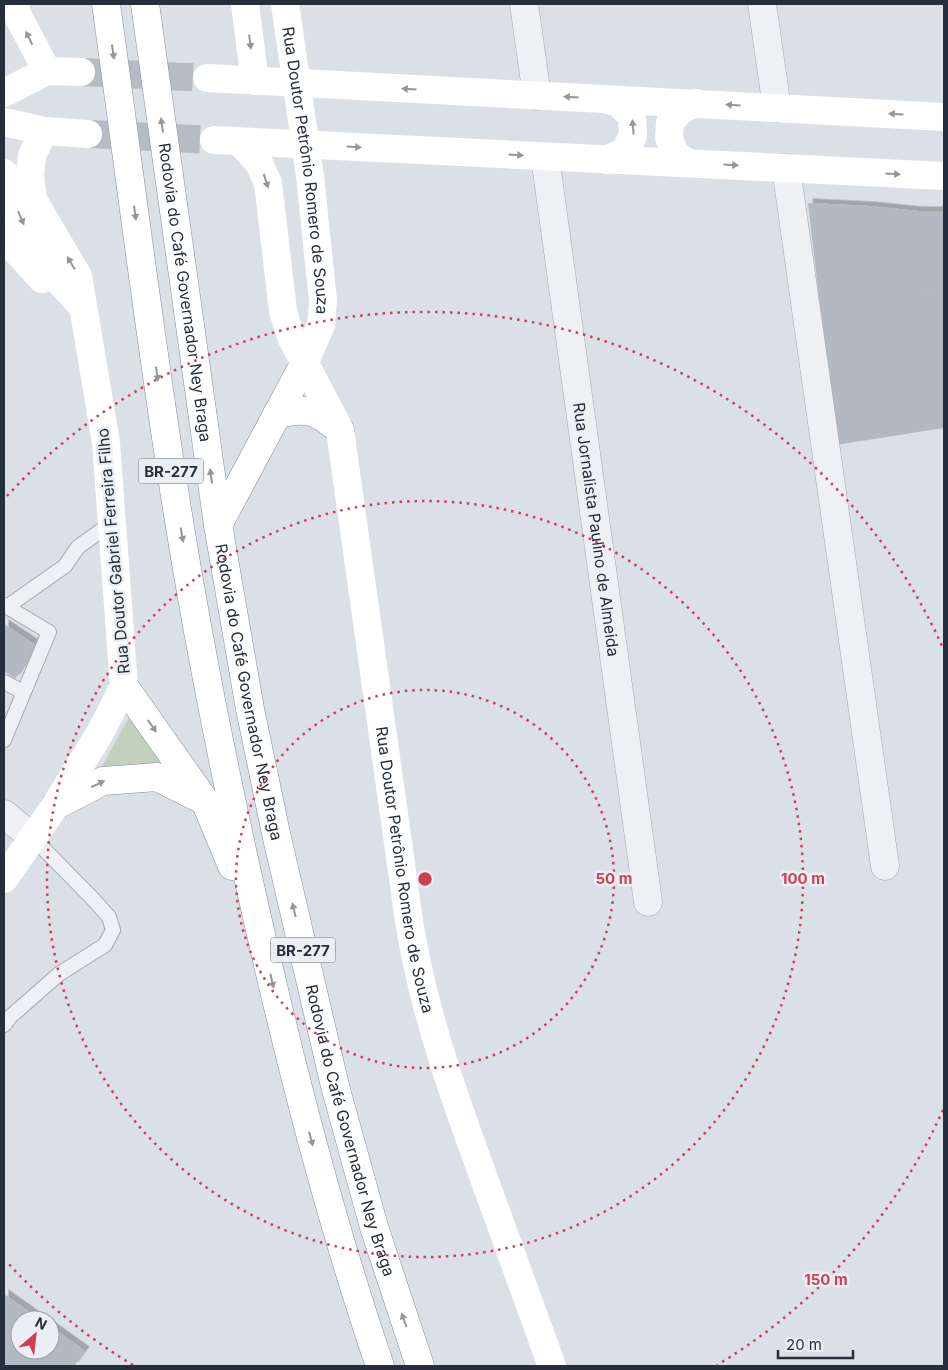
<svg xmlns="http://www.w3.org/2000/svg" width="948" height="1370" viewBox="0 0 948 1370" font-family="Inter,sans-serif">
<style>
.green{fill:#c2d0bd}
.building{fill:#b3b9c3;filter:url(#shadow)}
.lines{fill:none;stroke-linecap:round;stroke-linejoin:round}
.secondary-tunnel{stroke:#b7bcc4;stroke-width:28;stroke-dasharray:28 14;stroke-linecap:butt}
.lane-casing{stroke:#a1a7b0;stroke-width:16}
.street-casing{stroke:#a1a7b0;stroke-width:29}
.highway-casing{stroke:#838d9d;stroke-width:29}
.lane{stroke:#eef0f4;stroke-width:14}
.street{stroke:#eef0f4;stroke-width:28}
.secondary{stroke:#fff;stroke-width:28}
.highway{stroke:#fff;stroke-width:28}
.oneway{fill:#92969e}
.ring{fill:none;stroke:#ce3e54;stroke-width:2.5;stroke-dasharray:2.5 5}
.labels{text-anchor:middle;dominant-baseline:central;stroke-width:5;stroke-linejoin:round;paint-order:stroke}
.shield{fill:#ebeff4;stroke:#606873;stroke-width:1}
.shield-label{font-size:15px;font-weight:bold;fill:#252e3c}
.street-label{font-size:16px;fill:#252e3c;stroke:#ebeff4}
.centre{fill:#ce3e54;stroke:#ebeff4;stroke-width:2.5}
.ring-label{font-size:15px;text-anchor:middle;font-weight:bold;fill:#ce3e54;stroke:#ebeff4;stroke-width:5;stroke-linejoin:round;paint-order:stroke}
</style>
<defs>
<filter id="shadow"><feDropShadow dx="4.5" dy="-4.5" stdDeviation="0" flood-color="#0004"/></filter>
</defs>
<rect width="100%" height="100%" fill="#dbe0e6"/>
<polygon class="green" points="132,712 168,764 101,768"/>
<g class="building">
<polygon points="808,203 869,206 918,211 944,211 944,289 921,292 944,290 944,428 836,445"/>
<polygon points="4,624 37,646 15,679 4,671"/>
<polygon points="4,1294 41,1320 20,1320 20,1350 50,1350 50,1326 85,1351 74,1366 4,1366"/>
</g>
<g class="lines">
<g class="secondary-tunnel">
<polyline points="81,72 207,78"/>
<polyline points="88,134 214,140"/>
</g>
<g class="lane-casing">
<g id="lane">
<polyline points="4,605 49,632 4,740"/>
<polyline points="8,606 65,566 78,547 113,522"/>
<polyline points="4,682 23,692"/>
<polyline points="4,1025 10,1017 59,974 105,945 113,930 109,917 92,898 33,838"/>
</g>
</g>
<g class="street-casing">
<g id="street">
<polyline points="524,4 537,96"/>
<polyline points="762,4 777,108"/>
<path id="s1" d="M 545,157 L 648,902"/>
<polyline points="786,168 885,866"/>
<polyline points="4,814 33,838"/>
</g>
</g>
<g class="highway-casing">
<g id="highway">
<path d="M 106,4 C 129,168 149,332 175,496 C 201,662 235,826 274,990 C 304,1117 338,1243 380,1366"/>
<path id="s4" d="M 145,4 L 218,525 L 250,709 L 277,838 L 335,1086 L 374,1227 L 420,1366"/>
<path d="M 277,414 C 308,407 316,410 340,430"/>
<polyline points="218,525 304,364"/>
<polyline points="124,686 205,801 232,866"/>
<polyline points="55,806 103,781 157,777 201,799"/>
</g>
</g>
<use href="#lane" class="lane"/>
<use href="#street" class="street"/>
<g class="secondary">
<polyline points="15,4 17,14 47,71"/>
<polyline points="245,4 255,81"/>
<path id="s2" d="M 285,4 L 310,176 L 323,301 L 321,325 L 304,364"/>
<polyline points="207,78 944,117"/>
<polyline points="4,93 47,71 81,72"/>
<polyline points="604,99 619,103 632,117 633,136 624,152 606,160"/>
<polyline points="4,122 44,131 88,134"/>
<polyline points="214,140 944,176"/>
<path id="s3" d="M 240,142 L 259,163 L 268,183 L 283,311 L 291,337 L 340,430 L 409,921 C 423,1009 452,1091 482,1173 C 505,1238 529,1302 552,1366"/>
<polyline points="688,163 675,154 669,138 670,122 681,110 696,103"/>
<path d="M 4,173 C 13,208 31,241 51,271 C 60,283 72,295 82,306"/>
<polyline points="4,232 12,246 42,279"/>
<polyline points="4,879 55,806 100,733 124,686 106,443 78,276 33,200 30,176 32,155 44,131"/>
</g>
<use href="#highway" class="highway"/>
</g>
<defs><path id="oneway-solid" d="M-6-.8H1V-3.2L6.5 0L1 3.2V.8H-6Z" transform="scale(1.25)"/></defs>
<g class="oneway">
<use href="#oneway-solid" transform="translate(29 38) rotate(-116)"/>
<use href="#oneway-solid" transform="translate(250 42) rotate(83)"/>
<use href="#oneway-solid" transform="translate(113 52) rotate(82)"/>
<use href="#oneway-solid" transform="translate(409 89) rotate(-177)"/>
<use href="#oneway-solid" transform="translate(571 97) rotate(-177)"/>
<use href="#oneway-solid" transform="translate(733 105) rotate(-177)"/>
<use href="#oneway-solid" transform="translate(896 114) rotate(-177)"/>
<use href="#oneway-solid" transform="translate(162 125) rotate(-98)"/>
<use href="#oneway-solid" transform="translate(633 127) rotate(-95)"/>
<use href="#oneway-solid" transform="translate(354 147) rotate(3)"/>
<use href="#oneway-solid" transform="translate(516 155) rotate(3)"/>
<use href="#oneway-solid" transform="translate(731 165) rotate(3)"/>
<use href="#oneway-solid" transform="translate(893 174) rotate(3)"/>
<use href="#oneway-solid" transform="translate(266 181) rotate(72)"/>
<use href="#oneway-solid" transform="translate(135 213) rotate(82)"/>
<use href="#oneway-solid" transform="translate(21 218) rotate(67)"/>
<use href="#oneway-solid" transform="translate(71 263) rotate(-121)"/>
<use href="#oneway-solid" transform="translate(157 374) rotate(82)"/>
<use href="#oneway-solid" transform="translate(211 476) rotate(-98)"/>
<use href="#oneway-solid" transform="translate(182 535) rotate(80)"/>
<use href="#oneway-solid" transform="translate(152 726) rotate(55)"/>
<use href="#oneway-solid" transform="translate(98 784) rotate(-25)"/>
<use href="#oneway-solid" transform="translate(294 910) rotate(-103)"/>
<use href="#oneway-solid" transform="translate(272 981) rotate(77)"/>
<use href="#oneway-solid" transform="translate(311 1139) rotate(75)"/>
<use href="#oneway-solid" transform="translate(404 1320) rotate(-109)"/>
</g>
<g class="ring">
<circle cx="425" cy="879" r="189"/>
<circle cx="425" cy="879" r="378"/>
<path d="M943 1110A567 567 0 0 1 717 1365M133 1365A567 567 0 0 1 7 1262M7 496A567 567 0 0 1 943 648"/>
</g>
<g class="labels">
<g class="shield">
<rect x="138.5" y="458.5" width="65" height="25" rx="4"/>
<rect x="270.5" y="937.5" width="65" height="25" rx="4"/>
</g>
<g class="shield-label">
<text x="171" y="471">BR-277</text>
<text x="303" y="950">BR-277</text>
</g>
<g class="street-label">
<text stroke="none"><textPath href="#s2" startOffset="168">Rua Doutor Petrônio Romero de Souza</textPath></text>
<text stroke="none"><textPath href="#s4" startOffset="291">Rodovia do Café Governador Ney Braga</textPath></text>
<text stroke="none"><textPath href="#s1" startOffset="376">Rua Jornalista Paulino de Almeida</textPath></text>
<text transform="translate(113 551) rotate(-95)">Rua Doutor Gabriel Ferreira Filho</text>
<text stroke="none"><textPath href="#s4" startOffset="696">Rodovia do Café Governador Ney Braga</textPath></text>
<text stroke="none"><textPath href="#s3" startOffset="756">Rua Doutor Petrônio Romero de Souza</textPath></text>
<text stroke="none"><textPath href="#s4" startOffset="1146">Rodovia do Café Governador Ney Braga</textPath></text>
</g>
</g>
<circle cx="425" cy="879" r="8" class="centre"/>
<g class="ring-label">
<text x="614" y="884">50 m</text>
<text x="803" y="884">100 m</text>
<text x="826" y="1285">150 m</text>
</g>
<rect width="948" height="1370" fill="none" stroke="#252e3c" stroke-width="10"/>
<g transform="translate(35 1335) rotate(28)"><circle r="24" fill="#ebeff4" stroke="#9ca2aa"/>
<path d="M0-4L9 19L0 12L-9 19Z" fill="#ce3e54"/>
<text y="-8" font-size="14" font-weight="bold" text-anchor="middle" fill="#252e3c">N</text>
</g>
<path d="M778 1350v8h75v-8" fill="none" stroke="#252e3c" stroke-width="2.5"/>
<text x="786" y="1350" font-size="15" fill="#252e3c" stroke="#ebeff4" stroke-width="4" paint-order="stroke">20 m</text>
</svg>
